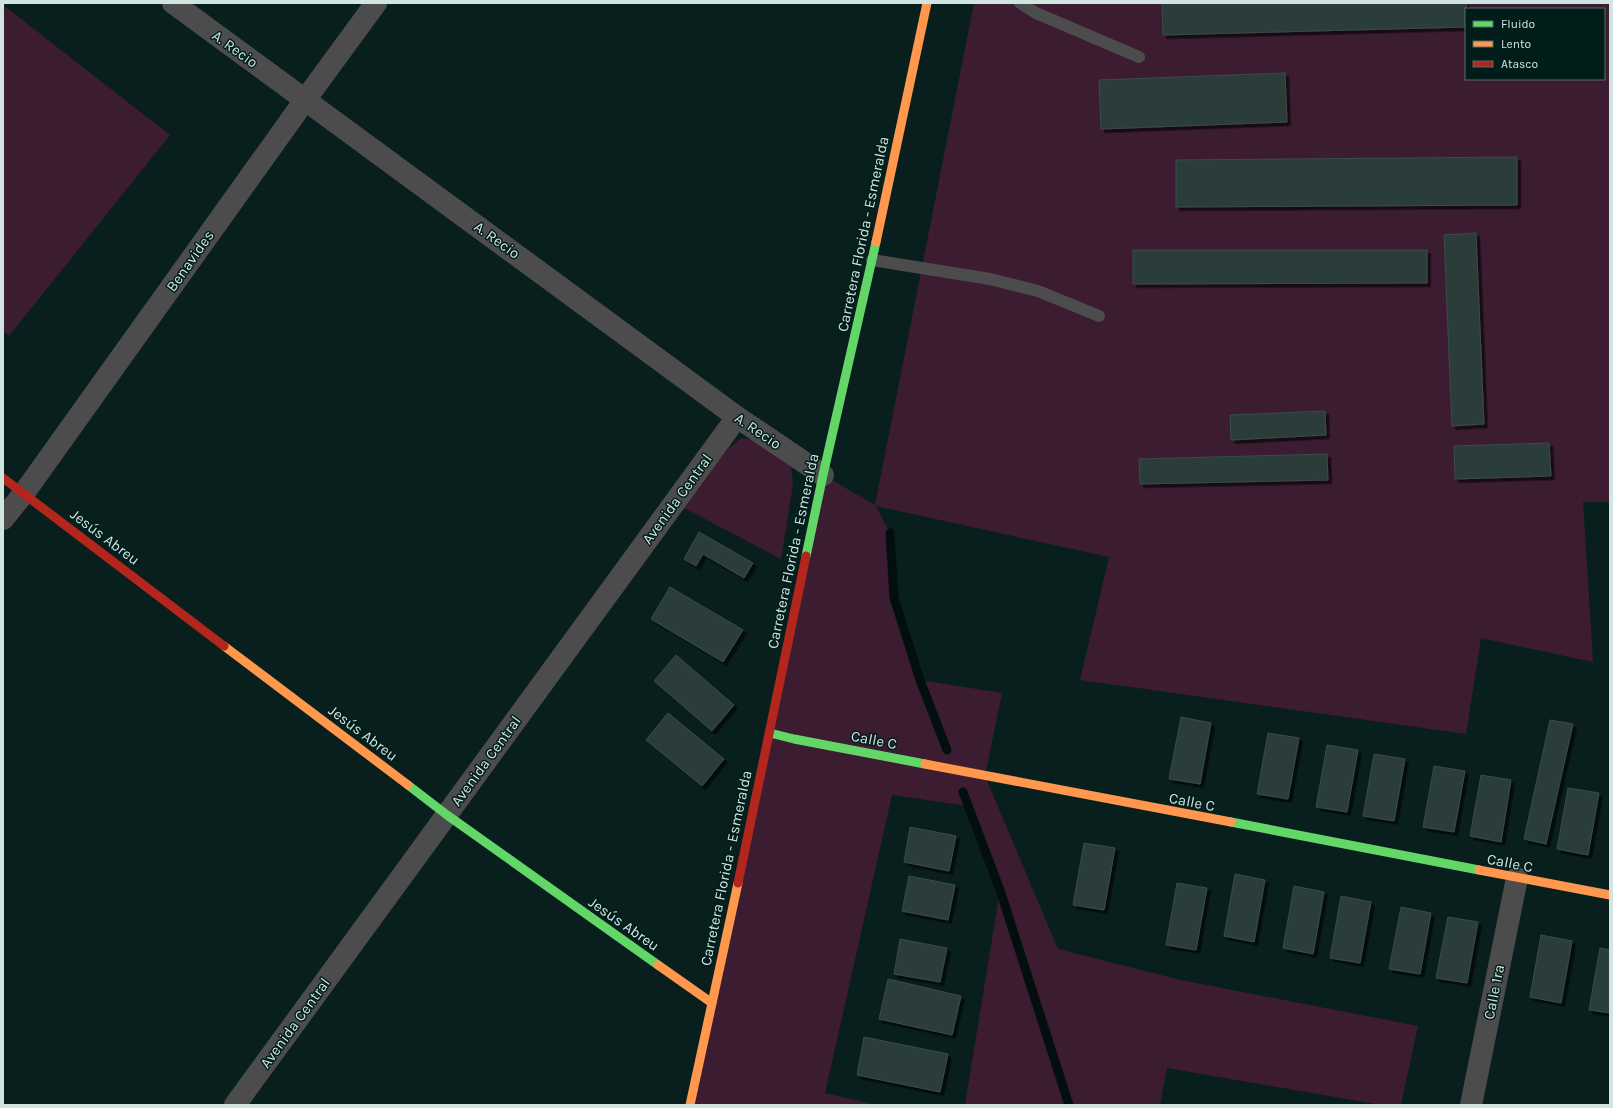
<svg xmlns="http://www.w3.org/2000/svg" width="1613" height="1108" viewBox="0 0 1613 1108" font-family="Karla,sans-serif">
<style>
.green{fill:#3c1c30;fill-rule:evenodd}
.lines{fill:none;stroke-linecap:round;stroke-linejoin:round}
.stream{stroke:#030f0e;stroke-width:9}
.building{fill:#2a3c3a;stroke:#3a4c4a;filter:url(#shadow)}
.lane{stroke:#4d4c4d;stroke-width:12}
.street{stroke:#4d4c4d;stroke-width:22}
.fast{stroke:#63d668;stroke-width:9}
.slow{stroke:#ff974d;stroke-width:9}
.jam{stroke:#b3261e;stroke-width:9}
.labels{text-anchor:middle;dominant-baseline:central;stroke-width:3;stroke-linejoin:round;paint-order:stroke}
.street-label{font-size:15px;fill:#d0e5e2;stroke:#001d1a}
</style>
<defs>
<filter id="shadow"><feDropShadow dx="3.5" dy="3.5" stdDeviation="0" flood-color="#0009"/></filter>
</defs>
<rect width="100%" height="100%" fill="#091f1d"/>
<g class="green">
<path d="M 974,3 L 1610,3 L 1610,502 L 1583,502 L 1593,662 L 1481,638 L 1466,734 L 1080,680 L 1109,557 L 876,506 L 890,533 L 894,598 L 920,680 L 1002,693 L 985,776 L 1058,949 L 1181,980 L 1418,1026 L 1401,1105 L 1381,1105 L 1167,1068 L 1160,1105 L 965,1105 L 1000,890 L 968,806 L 892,795 L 825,1093 L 877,1105 L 690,1105 L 823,475 L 875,505 ZM 1466,9 L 1604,9 L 1604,79 L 1466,79 Z"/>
<polygon points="3,5 170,135 9,336 3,331"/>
<polygon points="741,438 757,441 791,467 793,485 781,559 682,507 725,452"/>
</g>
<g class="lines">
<g class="stream">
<polyline points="890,533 894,598 920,680 947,750"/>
<polyline points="963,792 1000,890 1069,1105"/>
</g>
</g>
<g class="building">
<polygon points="1162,3 1466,3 1466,27 1163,35"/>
<polygon points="1285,73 1287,122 1101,129 1099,80"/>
<polygon points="1517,157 1517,205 1176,207 1176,160"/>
<polygon points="1476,233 1484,424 1452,426 1444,235"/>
<polygon points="1133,250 1427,250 1427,283 1133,284"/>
<polygon points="1325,411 1326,435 1231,440 1230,415"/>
<polygon points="1549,443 1551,476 1455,479 1454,446"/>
<polygon points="1327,454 1328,480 1140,484 1139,459"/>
<polygon points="699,532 753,563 744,578 703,554 696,566 684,559"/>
<polygon points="670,587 743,630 723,662 651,619"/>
<polygon points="676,655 734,705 712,731 654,681"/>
<polygon points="668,713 724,759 702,786 646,740"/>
<polygon points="1181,717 1211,723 1200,784 1169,779"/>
<polygon points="1550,720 1573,724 1546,844 1524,839"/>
<polygon points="1268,733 1299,738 1288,799 1257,794"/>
<polygon points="1327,745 1358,750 1347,812 1316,807"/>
<polygon points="1374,754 1405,759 1394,821 1363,816"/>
<polygon points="1434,766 1465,771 1454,832 1423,827"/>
<polygon points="1481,775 1511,780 1501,842 1470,836"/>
<polygon points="1568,788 1599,793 1588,855 1557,849"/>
<polygon points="910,827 956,836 949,871 904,862"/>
<polygon points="1084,843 1115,848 1104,910 1073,905"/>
<polygon points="1235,874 1265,880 1254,942 1224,936"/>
<polygon points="909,876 955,885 948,920 902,911"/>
<polygon points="1177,883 1207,888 1196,950 1166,945"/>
<polygon points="1294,886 1324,892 1313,954 1283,948"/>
<polygon points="1341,896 1371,902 1360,963 1330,958"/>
<polygon points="1401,907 1431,913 1420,974 1389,969"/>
<polygon points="1448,917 1478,922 1467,983 1436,978"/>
<polygon points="1541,935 1572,941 1561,1003 1530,997"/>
<polygon points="900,939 947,948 940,982 894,974"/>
<polygon points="1600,948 1610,950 1610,1013 1589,1010"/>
<polygon points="888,979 961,996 952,1035 879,1019"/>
<polygon points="864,1037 948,1054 940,1092 857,1075"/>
</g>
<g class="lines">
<g class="lane">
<polyline points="1020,3 1036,13 1139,57"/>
<polyline points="872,260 990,279 1038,291 1099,316"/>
</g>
<g class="street">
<polyline points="173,3 737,417 823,475"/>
<polyline points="3,519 24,493 305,100 376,3"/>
<polyline points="235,1105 737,417"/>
<polyline points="1471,1105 1517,878"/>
</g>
<g class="fast">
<polyline points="806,556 823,475 876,242"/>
<polyline points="770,733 794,739 925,764"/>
<polyline points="408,785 447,815 658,965"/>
<polyline points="1231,822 1479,870"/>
</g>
<g class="slow">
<polyline points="876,242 927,3"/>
<polyline points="224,646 408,785"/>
<polyline points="925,764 1231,822"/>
<polyline points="1479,870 1610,895"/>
<polyline points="658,965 712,1003"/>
<polyline points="690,1105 738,883"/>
</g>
<g class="jam">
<polyline points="3,478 224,646"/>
<polyline points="738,883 806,556"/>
</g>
</g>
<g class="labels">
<g class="street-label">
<text transform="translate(235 49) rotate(36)">A. Recio</text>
<text transform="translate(863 234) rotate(-78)">Carretera Florida - Esmeralda</text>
<text transform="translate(497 240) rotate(36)">A. Recio</text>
<text transform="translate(190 261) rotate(-55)">Benavides</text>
<text transform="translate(758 431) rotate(34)">A. Recio</text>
<text transform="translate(677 499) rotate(-54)">Avenida Central</text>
<text transform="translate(105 537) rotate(37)">Jesús Abreu</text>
<text transform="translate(793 551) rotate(-78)">Carretera Florida - Esmeralda</text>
<text transform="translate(363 733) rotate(37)">Jesús Abreu</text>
<text transform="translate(874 740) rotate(11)">Calle C</text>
<text transform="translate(486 761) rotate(-54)">Avenida Central</text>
<text transform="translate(1192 802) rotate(11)">Calle C</text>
<text transform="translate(1510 863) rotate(11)">Calle C</text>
<text transform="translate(726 868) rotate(-78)">Carretera Florida - Esmeralda</text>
<text transform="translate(624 924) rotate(35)">Jesús Abreu</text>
<text transform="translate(1494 992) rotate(-79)">Calle 1ra</text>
<text transform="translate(295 1023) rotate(-54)">Avenida Central</text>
</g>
</g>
<rect width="1613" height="1108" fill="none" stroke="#d0e5e2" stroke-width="8"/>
<rect x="1465" y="8" width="140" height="72" fill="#001d1a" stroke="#536d6a"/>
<rect x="1473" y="21" width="20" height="6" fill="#63d668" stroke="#536d6a"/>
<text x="1501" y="28" font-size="12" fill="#d0e5e2">Fluido</text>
<rect x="1473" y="41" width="20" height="6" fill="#ff974d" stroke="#536d6a"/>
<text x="1501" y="48" font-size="12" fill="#d0e5e2">Lento</text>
<rect x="1473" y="61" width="20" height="6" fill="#b3261e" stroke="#536d6a"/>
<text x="1501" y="68" font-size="12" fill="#d0e5e2">Atasco</text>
</svg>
